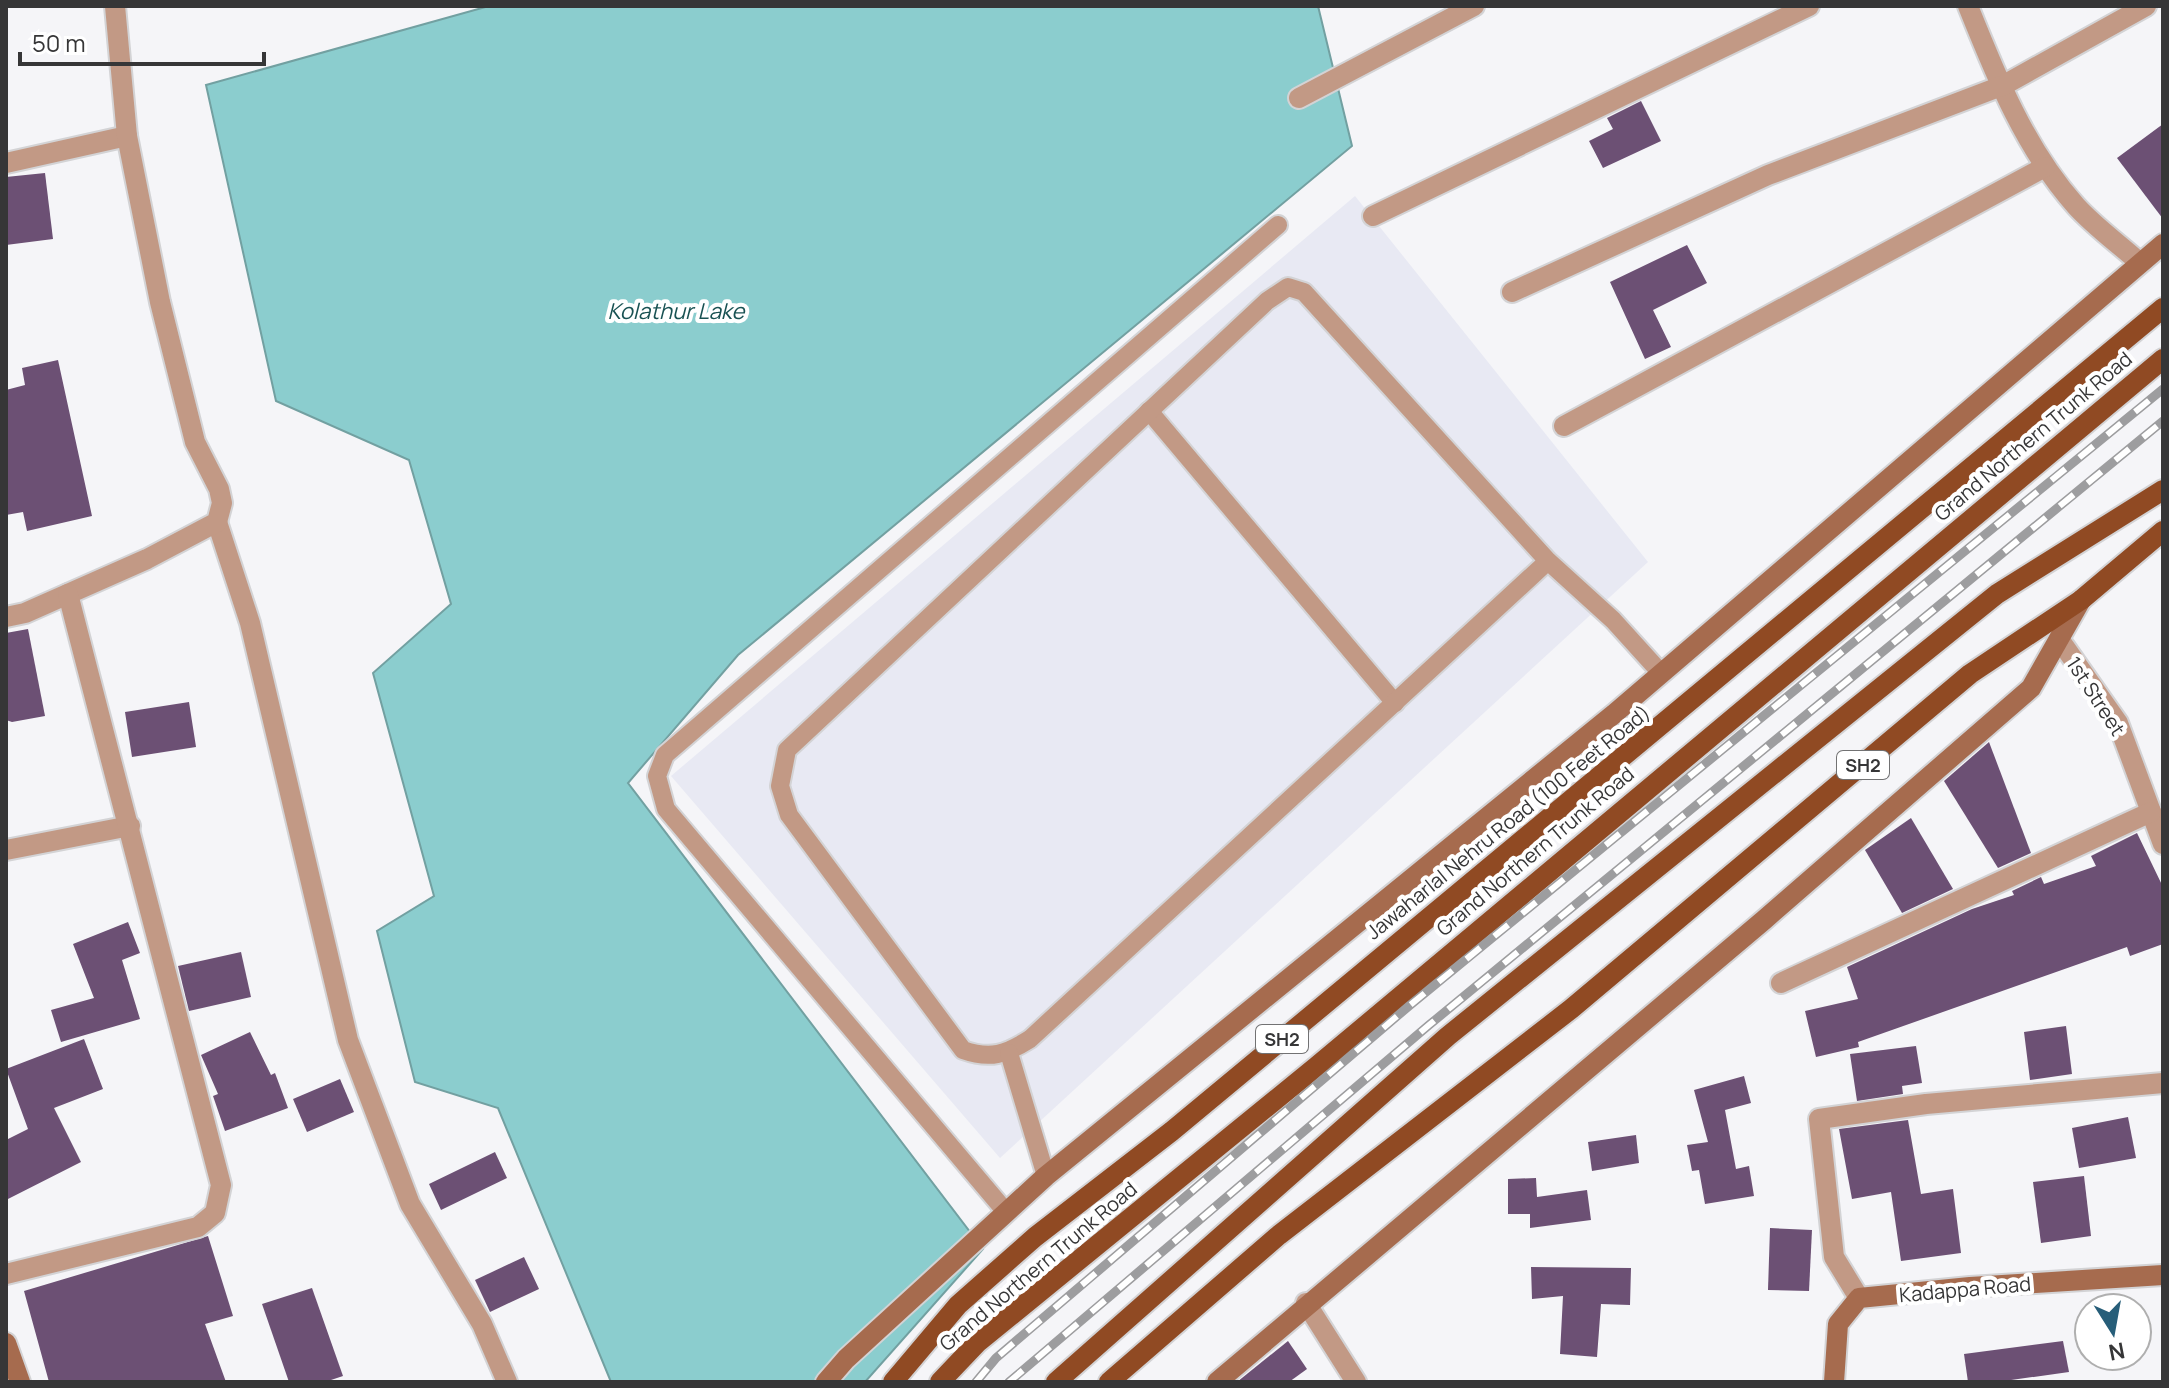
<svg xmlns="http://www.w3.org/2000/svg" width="2169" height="1388" viewBox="0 0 2169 1388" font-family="Manrope,sans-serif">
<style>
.built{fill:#e8e9f3}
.water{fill:#8bcdce;stroke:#72a0a1;stroke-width:2}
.building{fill:#6c5074}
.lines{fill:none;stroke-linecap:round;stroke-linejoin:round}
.lane-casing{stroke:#d3d3d5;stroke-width:22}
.street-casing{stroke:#d3d3d5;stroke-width:24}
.secondary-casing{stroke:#d3d3d5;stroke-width:24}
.primary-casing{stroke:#d3d3d5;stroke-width:24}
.lane{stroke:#c29985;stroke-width:18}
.street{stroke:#c29985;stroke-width:20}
.secondary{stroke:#a66b4e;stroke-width:20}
.primary{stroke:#904a23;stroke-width:20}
.rail-casing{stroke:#9d9d9f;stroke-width:9}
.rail{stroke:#fff;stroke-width:6;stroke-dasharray:18;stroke-linecap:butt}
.labels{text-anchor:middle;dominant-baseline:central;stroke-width:8;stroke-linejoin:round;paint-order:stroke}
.shield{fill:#fff;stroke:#727273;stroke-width:2}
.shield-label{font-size:18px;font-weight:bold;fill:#363637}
.street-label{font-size:20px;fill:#363637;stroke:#fff}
.water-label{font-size:22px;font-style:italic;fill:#195253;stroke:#fff}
</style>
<rect width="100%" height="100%" fill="#f5f5f8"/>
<polygon class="built" points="1355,196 1648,562 1000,1158 671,776"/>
<polygon class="water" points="489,6 1318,6 1352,146 738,655 628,783 983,1249 865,1382 611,1382 498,1108 415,1082 377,931 434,896 373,673 451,604 409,460 276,401 206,85"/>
<g class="building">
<polygon points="1641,101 1661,141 1603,168 1589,141 1613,129 1607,118"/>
<polygon points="2163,124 2163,219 2117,158"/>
<polygon points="45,173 53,239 6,245 6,177"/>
<polygon points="1687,245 1707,283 1653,310 1671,347 1645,359 1610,282"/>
<polygon points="58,360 92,516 27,531 23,512 6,515 6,390 25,385 22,368"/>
<polygon points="28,629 45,716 12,722 6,720 6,633"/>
<polygon points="189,702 196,747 132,757 125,712"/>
<polygon points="1989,742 2031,853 1998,868 1944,781"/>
<polygon points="1911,818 1953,889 1902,913 1865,850"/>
<polygon points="2137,833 2163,887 2163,944 2130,956 2127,947 1858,1042 1859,1047 1816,1057 1805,1011 1858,999 1847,967 1972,909 2014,895 2012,891 2041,877 2044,884 2096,866 2091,856"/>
<polygon points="128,922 140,953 122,960 140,1019 61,1042 51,1010 94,998 73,944"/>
<polygon points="241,952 251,997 189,1011 178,966"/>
<polygon points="2066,1026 2072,1074 2030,1080 2024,1032"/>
<polygon points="250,1032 271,1075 275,1073 288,1108 225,1131 213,1096 218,1094 201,1055"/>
<polygon points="84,1039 103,1089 54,1108 81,1162 6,1200 6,1140 28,1129 6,1069"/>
<polygon points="1916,1046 1922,1083 1902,1086 1903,1094 1857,1101 1850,1054"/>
<polygon points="1744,1076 1751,1103 1725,1110 1736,1169 1749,1166 1754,1196 1705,1204 1699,1170 1692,1171 1687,1145 1708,1142 1694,1090"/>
<polygon points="340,1079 354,1112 307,1132 293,1099"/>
<polygon points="2128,1117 2136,1158 2079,1168 2072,1128"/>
<polygon points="1908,1120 1921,1194 1953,1189 1961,1253 1901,1261 1891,1192 1852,1199 1839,1129"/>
<polygon points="1636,1135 1639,1163 1592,1171 1588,1142"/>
<polygon points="495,1152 507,1178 441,1210 429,1184"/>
<polygon points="2084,1176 2091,1236 2041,1243 2033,1182"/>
<polygon points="1536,1178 1537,1197 1587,1190 1591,1220 1530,1228 1530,1214 1508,1214 1508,1179"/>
<polygon points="1770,1228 1812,1230 1809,1291 1768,1290"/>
<polygon points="208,1236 233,1316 205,1324 226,1382 49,1382 24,1291"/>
<polygon points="524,1257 539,1289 490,1312 475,1280"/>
<polygon points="1531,1267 1631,1268 1630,1305 1601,1304 1597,1357 1560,1354 1563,1296 1532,1299"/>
<polygon points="312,1288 343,1376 325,1382 289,1382 262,1304"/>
<polygon points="1288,1341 1307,1369 1289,1382 1237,1382"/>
<polygon points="2063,1341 2069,1372 1997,1382 1968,1382 1964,1354"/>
</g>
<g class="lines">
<g class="lane-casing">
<g id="lane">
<polyline points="1149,411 1395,703"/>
<path d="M 1548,561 L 1030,1039 C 1006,1054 991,1060 963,1050 L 789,815 L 780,786 L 787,750 L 1267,301 L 1288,287 L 1304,292 L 1548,561 L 1613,620 L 1661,673"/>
<polyline points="1009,1053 1046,1176"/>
<polyline points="1006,1212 666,809 657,776 665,755 1278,225"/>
</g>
</g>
<g class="street-casing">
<g id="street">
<path d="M 1968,6 C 1996,76 2025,149 2076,206 C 2095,227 2119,244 2140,263"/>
<polyline points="1299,98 1474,6"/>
<polyline points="6,163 127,136"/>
<polyline points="1373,216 1809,6"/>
<polyline points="1512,292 1768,175 2004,85 2146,6"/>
<polyline points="1564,426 2045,167"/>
<polyline points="217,522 250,623 348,1040 410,1204 482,1324 507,1382"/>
<polyline points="6,617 25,613 147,559 217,522 222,503 219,489 195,442 160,302 127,136 115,6"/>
<polyline points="2059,639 2118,723 2163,844"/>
<polyline points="6,850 130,826"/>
<polyline points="1781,983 2151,812"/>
<polyline points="6,1274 198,1227 215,1213 221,1185 68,594"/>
<polyline points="1859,1298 1834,1257 1819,1119 1926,1104 2163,1083"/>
<polyline points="1306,1303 1356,1382"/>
</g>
</g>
<g class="secondary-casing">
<g id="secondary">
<polyline points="6,1343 20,1382"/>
<polyline points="826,1382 846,1359 1046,1176 1614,714 2163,244"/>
<polyline points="1217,1382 1764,920 2031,688 2081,600"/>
<polyline points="1834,1382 1838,1324 1859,1298 1970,1287 2163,1275"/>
</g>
</g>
<g class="primary-casing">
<g id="primary">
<polyline points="893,1382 958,1305 1035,1237 1172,1131 2163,308"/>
<polyline points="940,1382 977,1343 1317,1066 2163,359"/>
<polyline points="1056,1382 1448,1036 1997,594 2163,490"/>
<polyline points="1109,1382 1279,1235 1571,1009 1970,674 2081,600 2163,531"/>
</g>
</g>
<use href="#lane" class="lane"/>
<use href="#street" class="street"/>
<use href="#secondary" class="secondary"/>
<use href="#primary" class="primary"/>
<g class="rail-casing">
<g id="rail">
<polyline points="976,1382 996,1358 1409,1006 2163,389"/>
<polyline points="1009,1382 1429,1025 2163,421"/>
</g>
</g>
<use href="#rail" class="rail"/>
</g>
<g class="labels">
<g class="shield">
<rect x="1837" y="751" width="52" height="28" rx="6"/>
<rect x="1256" y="1025" width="52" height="28" rx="6"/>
</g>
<g class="shield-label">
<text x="1863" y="765">SH2</text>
<text x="1282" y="1039">SH2</text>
</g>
<g class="street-label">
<text transform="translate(2033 436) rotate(-40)">Grand Northern Trunk Road</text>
<text transform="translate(2096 696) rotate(57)">1st Street</text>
<text transform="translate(1508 822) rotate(-39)">Jawaharlal Nehru Road (100 Feet Road)</text>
<text transform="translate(1535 851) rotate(-40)">Grand Northern Trunk Road</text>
<text transform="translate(1038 1266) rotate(-40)">Grand Northern Trunk Road</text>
<text transform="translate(1965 1289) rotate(-5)">Kadappa Road</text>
</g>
<g class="water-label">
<text x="676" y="311">Kolathur Lake</text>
</g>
</g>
<rect width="2169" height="1388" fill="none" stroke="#363637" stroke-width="16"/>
<g transform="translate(2113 1332) rotate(169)"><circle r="38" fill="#ffffff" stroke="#afafaf" stroke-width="2"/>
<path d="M0-6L14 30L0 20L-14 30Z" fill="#275e79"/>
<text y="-12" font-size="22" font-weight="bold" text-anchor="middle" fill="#363637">N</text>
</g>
<path d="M20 52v12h244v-12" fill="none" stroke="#363637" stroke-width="4"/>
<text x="32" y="52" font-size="24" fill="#363637" stroke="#ffffff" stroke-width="6" paint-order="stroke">50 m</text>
</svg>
